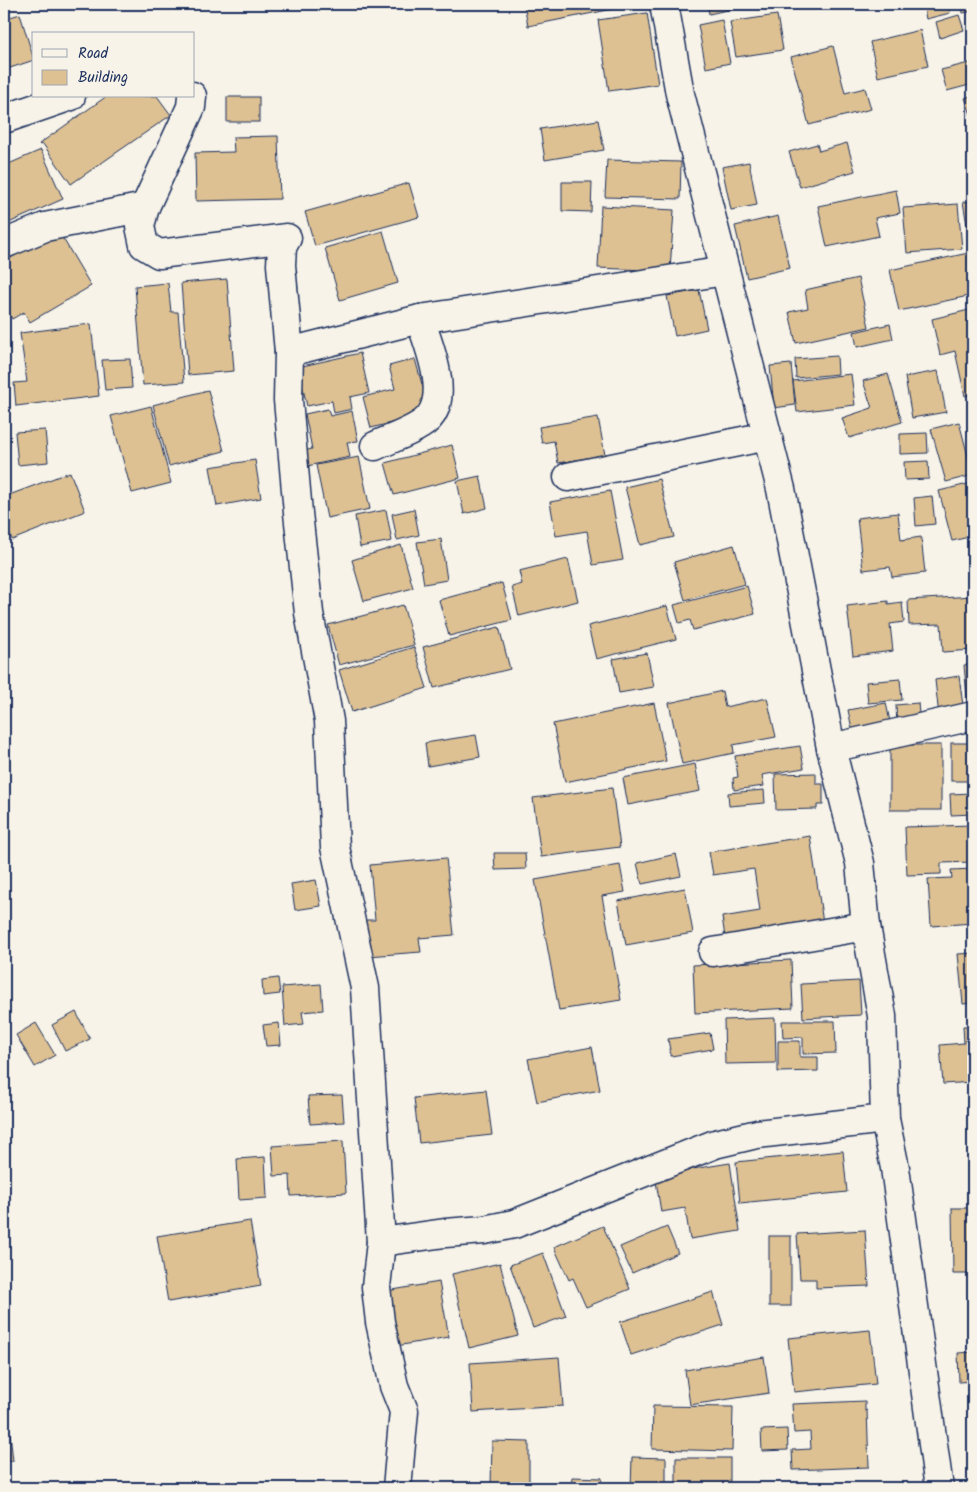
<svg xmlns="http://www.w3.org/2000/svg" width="977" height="1492" viewBox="0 0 977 1492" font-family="Kalam,sans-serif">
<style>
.building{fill:#dec192;stroke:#1b2f5e}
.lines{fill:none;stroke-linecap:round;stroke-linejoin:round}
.minor-casing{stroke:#1b2f5e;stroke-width:31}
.tertiary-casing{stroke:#1b2f5e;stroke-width:31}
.minor{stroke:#f7f3e8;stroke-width:28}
.tertiary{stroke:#f7f3e8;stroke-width:28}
</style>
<rect width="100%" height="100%" fill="#f7f3e8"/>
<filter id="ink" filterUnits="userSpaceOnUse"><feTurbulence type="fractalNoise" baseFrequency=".02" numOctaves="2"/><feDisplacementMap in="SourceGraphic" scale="10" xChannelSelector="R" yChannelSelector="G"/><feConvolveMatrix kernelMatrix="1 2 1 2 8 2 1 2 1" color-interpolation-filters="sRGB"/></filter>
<g filter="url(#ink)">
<g class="building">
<polygon points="524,4 617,4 618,8 528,26"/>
<polygon points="707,4 754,4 709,14"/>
<polygon points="923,4 948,4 950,13 926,19"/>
<polygon points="962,4 973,4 973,11 963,13"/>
<polygon points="647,13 658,84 609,91 598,20"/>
<polygon points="20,14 34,60 4,70 4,19"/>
<polygon points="777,15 783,50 736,57 730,22"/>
<polygon points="959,15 964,30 940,38 936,22"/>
<polygon points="722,20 730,63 706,68 698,25"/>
<polygon points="920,30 928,66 878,77 870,42"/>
<polygon points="833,46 845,93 865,88 871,109 809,125 791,57"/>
<polygon points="973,62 973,84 947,91 941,70"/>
<polygon points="973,95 973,120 965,98"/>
<polygon points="107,96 157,96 171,115 71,184 43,144 40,145 39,144"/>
<rect x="227" y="97" width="32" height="25"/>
<polygon points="598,120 604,150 545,160 540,129"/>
<polygon points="278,136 280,199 196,201 195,153 234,152 233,137"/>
<polygon points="847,143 855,171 800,187 789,152 817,144 819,151"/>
<polygon points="41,150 63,199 4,225 4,166"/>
<polygon points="607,160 681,162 680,199 605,197"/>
<polygon points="749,162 757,205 731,210 722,167"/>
<polygon points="562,182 592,182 591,212 562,211"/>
<polygon points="409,183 419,217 315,246 305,212"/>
<polygon points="896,190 900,213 875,218 879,236 827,247 818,206"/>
<polygon points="973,201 973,242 970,242 963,202"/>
<polygon points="958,204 962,249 907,253 903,208"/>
<polygon points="601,206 674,210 670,271 598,268"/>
<polygon points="778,216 790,268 747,278 735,226"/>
<polygon points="58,230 91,286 30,322 24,312 12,319 4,305 4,262"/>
<polygon points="383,231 398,283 340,300 325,248"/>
<polygon points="973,252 973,295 899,311 890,270"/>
<polygon points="858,278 869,327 796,343 789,312 808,308 805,290"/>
<polygon points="227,279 234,371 188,375 181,283"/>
<polygon points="168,283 171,312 178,312 184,382 143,385 135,286"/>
<polygon points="699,290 707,329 675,336 667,296"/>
<polygon points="973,309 973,394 965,396 955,351 940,355 932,319"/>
<polygon points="91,324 99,396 16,406 14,383 27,382 20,333"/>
<polygon points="890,324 893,339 857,347 854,332"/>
<polygon points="360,353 369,393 350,397 352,409 334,413 332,401 307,406 298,367"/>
<polygon points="837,356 838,374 796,378 795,359"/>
<polygon points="130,359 132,388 105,390 102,360"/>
<polygon points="415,359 430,413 371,428 363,397 395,389 389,366"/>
<polygon points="791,364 795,405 774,408 770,366"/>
<polygon points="938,371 946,412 912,418 905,377"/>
<polygon points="851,374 855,405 797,412 793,381"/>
<polygon points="888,374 902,422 849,438 842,418 872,408 863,381"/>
<polygon points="208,390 224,451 169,466 153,405"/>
<polygon points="151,406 171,483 132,493 111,416"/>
<polygon points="328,409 330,416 352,411 358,441 347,442 350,457 307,466 304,451 312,449 305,414"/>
<polygon points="598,417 605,455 558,463 554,441 542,443 539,427"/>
<polygon points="959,422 973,475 946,482 931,429"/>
<polygon points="45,430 48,462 18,465 15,432"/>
<polygon points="927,433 928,453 900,454 900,434"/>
<polygon points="452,445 460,478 394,495 385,463"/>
<polygon points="359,457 370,509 327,518 316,465"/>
<polygon points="255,460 261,498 217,506 210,467"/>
<polygon points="928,461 929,479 905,480 904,462"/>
<polygon points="70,472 85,511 12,540 4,518 4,497"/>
<polygon points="480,476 487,508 464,514 457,481"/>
<polygon points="659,479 674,537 640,545 625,487"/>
<polygon points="972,483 973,536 952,541 939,491"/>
<polygon points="610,491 623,560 593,565 587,531 556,536 550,502"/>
<polygon points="932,496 935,524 916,526 914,498"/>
<polygon points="414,509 419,535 397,540 392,514"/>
<polygon points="386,510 392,541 360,547 355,516"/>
<polygon points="898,513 901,540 921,537 925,573 892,577 890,567 863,570 857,518"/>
<polygon points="441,539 447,580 424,584 417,542"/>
<polygon points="401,545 413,588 364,601 352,560"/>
<polygon points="734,545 745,584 685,600 674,562"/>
<polygon points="568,559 578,601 519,616 512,587 522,584 519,571"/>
<polygon points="502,583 512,620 449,636 439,600"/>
<polygon points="747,586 755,614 693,630 690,620 679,623 674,605"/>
<polygon points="973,596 973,650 943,652 941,624 909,625 908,600"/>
<polygon points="888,601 888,604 902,602 904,622 890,624 893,651 853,656 847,606"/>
<polygon points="403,605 414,645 339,665 328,625"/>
<polygon points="667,606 676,639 596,659 588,626"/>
<polygon points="499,627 510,669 434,688 423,647"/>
<polygon points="414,647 427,688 352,712 339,670"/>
<polygon points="647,653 654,687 619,693 613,659"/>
<polygon points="973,664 973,707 968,708 964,665"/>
<polygon points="959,676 964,713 939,716 935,680"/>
<polygon points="900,679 902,700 868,703 866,682"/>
<polygon points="722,691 725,707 767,698 776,737 733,745 734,753 682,764 669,703"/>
<polygon points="654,703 666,761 565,782 553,724"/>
<polygon points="886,703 892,731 854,738 848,710"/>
<polygon points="918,703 920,724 897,726 896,705"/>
<polygon points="476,735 480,757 428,766 425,743"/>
<rect x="951" y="743" width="22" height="38"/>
<rect x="890" y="745" width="51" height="65"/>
<polygon points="800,746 804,768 762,775 764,786 734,790 733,778 738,777 735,756"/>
<polygon points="695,764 700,791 628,805 623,778"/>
<polygon points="816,773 816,784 823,784 823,805 817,805 817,809 776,810 775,774"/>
<polygon points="612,788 620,847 541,857 533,798"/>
<polygon points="764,790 765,803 729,806 728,793"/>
<polygon points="973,793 973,814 951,815 950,794"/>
<polygon points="973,825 973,862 941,863 941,874 907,875 905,827"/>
<polygon points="810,836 823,923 725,937 722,917 760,911 754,869 713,875 709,852"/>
<polygon points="494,853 525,853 526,869 495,870"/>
<polygon points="676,854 681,876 642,884 637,863"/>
<polygon points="446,858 454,935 419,938 421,952 368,956 364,920 375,920 370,865"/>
<polygon points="620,865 625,892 602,896 621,1000 559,1010 535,880"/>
<polygon points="973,869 973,923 931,926 928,879 952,878 951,870"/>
<polygon points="316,880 321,906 295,910 291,884"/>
<polygon points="685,888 693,933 626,945 618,901"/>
<polygon points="973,953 973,1003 963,1004 958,954"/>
<polygon points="791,960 793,1008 695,1013 693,965"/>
<polygon points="278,978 280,994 263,996 262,980"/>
<polygon points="859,981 861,1015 803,1018 801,984"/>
<polygon points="321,984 323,1010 302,1012 304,1024 285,1026 282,987"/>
<polygon points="76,1012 90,1039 65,1051 52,1025"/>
<polygon points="775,1018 776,1063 725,1064 724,1020"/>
<polygon points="782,1021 835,1021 836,1053 803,1054 803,1037 783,1038"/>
<polygon points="36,1023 55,1055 35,1067 16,1035"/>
<polygon points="279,1023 281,1045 266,1046 263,1025"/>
<polygon points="963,1026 973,1026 973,1082 943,1084 940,1045 964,1043"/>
<polygon points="710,1033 713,1049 671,1056 668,1039"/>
<polygon points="778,1041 800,1041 800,1057 818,1057 818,1071 778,1072"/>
<polygon points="592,1047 600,1090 537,1102 528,1059"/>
<polygon points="486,1090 492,1135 419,1143 414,1098"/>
<polygon points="342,1095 344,1122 310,1124 308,1096"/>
<polygon points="343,1141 346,1193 291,1196 290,1175 274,1176 272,1146"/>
<polygon points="843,1151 847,1192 740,1203 736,1162"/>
<polygon points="265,1157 267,1198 239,1200 237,1159"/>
<polygon points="730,1163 740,1231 690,1239 685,1208 661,1212 655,1175"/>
<polygon points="952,1208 973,1208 973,1274 953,1274"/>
<polygon points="250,1221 261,1286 168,1302 157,1236"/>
<polygon points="603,1226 630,1289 586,1307 573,1278 569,1280 554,1247"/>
<polygon points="667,1227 678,1253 632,1273 620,1247"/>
<polygon points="865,1230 869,1286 816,1288 816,1279 800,1279 797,1234"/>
<rect x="769" y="1236" width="22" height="70"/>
<polygon points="543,1253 566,1316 533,1328 510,1265"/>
<polygon points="500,1263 518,1336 469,1348 452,1274"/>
<rect x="972" y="1278" width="1" height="69"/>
<polygon points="439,1282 449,1337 396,1346 387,1291"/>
<polygon points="713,1292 723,1325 631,1355 620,1322"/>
<polygon points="870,1330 876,1384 794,1392 788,1338"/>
<polygon points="973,1352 973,1381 959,1382 958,1353"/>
<polygon points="559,1357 563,1406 473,1412 470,1363"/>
<polygon points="764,1357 769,1393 690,1405 685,1370"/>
<polygon points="865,1401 865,1411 867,1410 869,1467 793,1470 792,1450 811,1449 810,1432 794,1433 792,1404"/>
<polygon points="653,1406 733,1407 732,1451 652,1449"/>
<polygon points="8,1414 13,1461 4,1462 4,1415"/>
<polygon points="787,1429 788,1450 762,1451 761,1430"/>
<polygon points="492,1441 529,1442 529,1488 491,1488"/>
<polygon points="632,1457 666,1458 666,1488 631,1488"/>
<rect x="676" y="1458" width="54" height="30"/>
<polygon points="572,1477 602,1478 601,1488 571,1488"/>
</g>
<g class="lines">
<g class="minor-casing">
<g id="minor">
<polyline points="192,96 191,107 145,207 140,226 144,245 159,254 287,238 282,247 281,265 289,352 288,400 298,513 309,613 329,721 335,847 365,988 381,1242 376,1287 380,1322 394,1386 404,1411 397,1488"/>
<polyline points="4,119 71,96"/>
<polyline points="4,244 45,227 145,207"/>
<polyline points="289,352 420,319 725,271"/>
<path d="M 375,446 C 390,439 406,434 420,425 C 455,405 429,347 420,319"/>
<polyline points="568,477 767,436"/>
<polyline points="831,748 973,716"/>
<polyline points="713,952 866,926"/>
<polyline points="381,1242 445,1233 484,1230 514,1224 715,1144 757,1134 885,1119"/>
</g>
</g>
<g class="tertiary-casing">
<polyline id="tertiary" points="664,4 680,94 781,489 831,748 860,863 866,926 882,1016 885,1119 895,1168 939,1488"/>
</g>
<use href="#minor" class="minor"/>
<use href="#tertiary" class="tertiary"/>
</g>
</g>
<rect width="977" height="1492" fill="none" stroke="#f7f3e8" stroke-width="20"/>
<rect x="10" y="10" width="957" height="1472" fill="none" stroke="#1b2f5e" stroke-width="2" filter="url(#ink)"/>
<rect x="32" y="32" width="162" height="65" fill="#f7f3e8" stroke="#9fa5b1"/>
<rect x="42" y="49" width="25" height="8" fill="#f7f3e8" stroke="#9fa5b1"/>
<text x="78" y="58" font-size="15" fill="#1b2f5e">Road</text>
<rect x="42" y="70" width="25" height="15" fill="#dec192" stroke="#9fa5b1"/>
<text x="78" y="82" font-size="15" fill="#1b2f5e">Building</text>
</svg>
